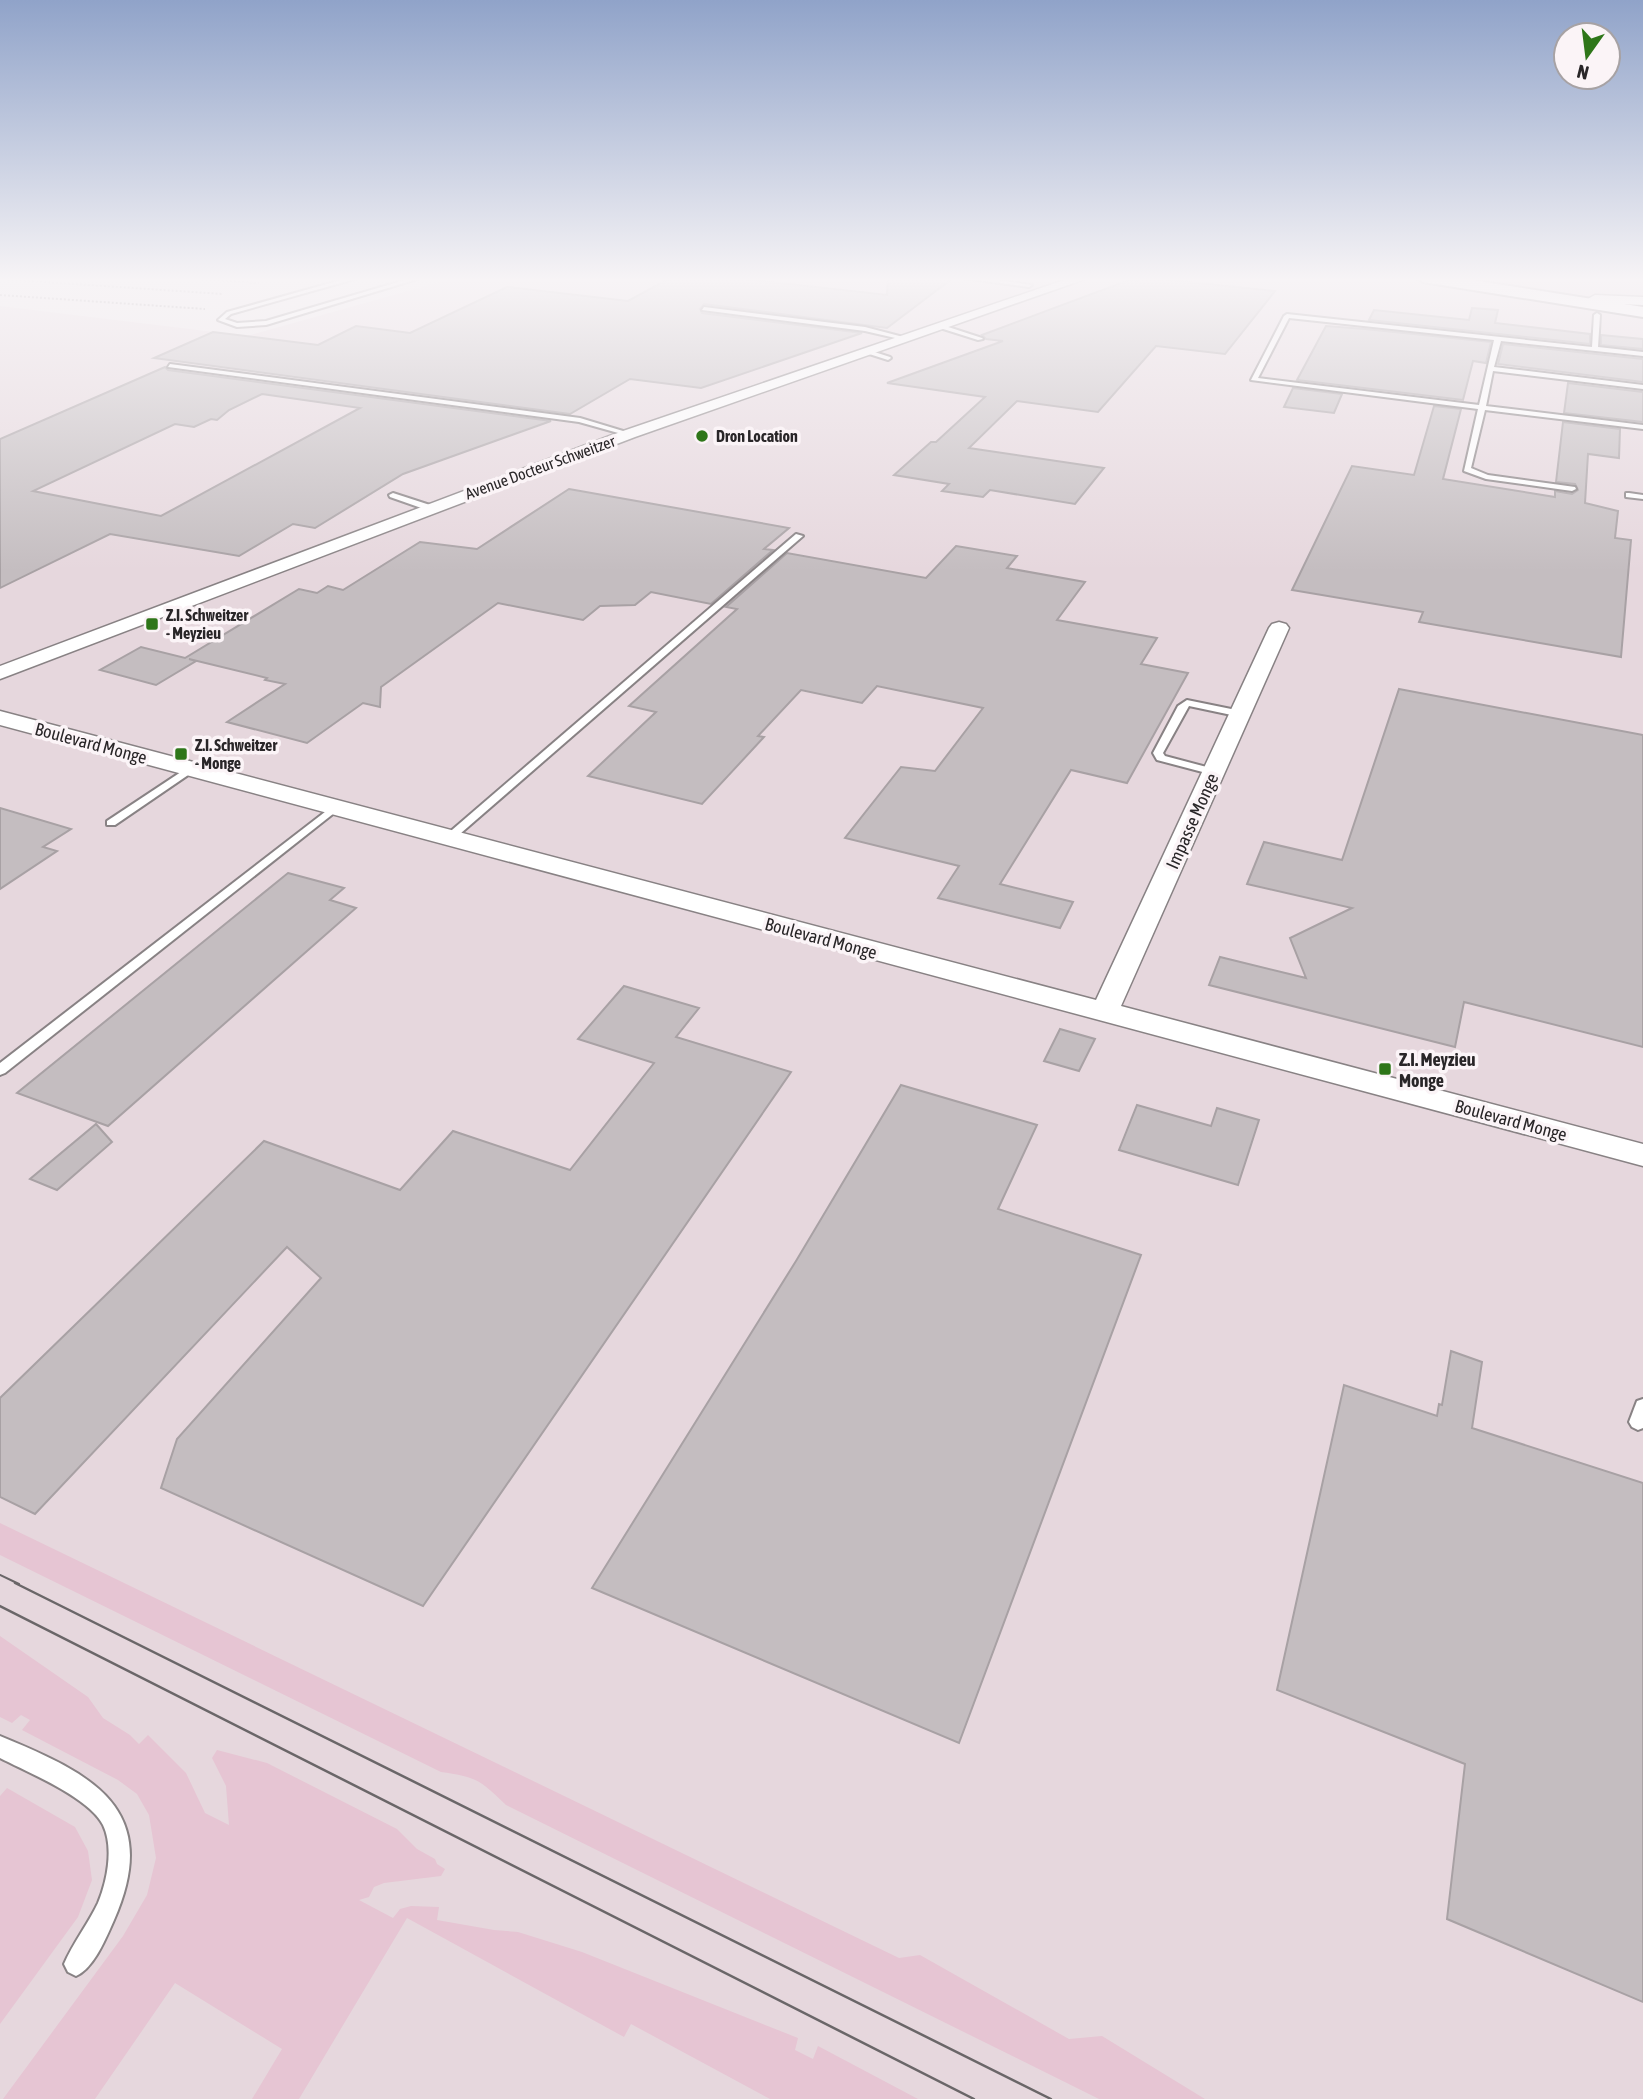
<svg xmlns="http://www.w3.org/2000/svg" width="1643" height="2099" viewBox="0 0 1643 2099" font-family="'Asap Condensed',sans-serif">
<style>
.built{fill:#e6d7dd}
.green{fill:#e6c5d3}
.building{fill:#c4bdc0;stroke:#a8a1a4;stroke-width:2;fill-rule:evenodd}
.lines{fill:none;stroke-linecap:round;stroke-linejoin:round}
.service-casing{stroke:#888284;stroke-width:4}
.minor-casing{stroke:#888284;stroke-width:3}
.secondary-casing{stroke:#888284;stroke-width:4}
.path{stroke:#8b8689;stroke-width:2;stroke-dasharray:2 2;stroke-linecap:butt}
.service{fill:#fff;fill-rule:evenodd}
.minor{fill:#fff;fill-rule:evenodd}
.secondary{fill:#fff;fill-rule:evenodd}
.tram-far1{stroke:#6a6668;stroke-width:2}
.tram{stroke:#6a6668;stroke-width:2.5}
.poi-dot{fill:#2e7619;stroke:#fbf4f7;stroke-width:2.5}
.labels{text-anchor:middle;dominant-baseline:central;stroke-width:7;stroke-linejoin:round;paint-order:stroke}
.far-poi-label{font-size:16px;font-weight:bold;fill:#292628;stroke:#fbf4f7;text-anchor:start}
.far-street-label{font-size:16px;fill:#292628;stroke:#fbf4f7}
.street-label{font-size:18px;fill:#292628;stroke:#fbf4f7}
.poi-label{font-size:18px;font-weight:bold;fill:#292628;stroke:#fbf4f7;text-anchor:start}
</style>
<rect width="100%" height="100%" fill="#eee7ea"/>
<polygon class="built" points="458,277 1643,277 1643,2099 0,2099 0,306 247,336"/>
<g class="green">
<path d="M 0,1523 L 899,1958 L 920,1955 L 1069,2039 L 1102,2036 L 1205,2099 L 1099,2099 L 506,1805 C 480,1780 477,1777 441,1772 L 0,1555 Z"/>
<polygon points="0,1636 88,1697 103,1718 130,1735 139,1744 148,1735 186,1773 205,1813 229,1825 226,1786 212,1758 217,1750 267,1763 397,1829 417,1849 435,1859 437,1864 445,1869 441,1876 384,1883 374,1887 369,1897 359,1900 393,1918 400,1909 411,1906 439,1907 437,1920 494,1930 518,1932 582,1952 798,2038 795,2050 813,2059 818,2046 918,2099 770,2099 631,2024 624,2037 407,1918 299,2099 252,2099 282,2049 175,1983 95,2099 3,2099 123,1936 147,1895 156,1858 149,1815 137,1794 118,1780 22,1730 30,1720 21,1715 12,1723 0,1717"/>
<polygon points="7,1788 75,1827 88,1851 92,1880 78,1917 0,2024 0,1796"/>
</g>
<g class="building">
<polygon points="672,277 727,277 887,295 888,277 953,278 887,328 704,304 700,309 702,313 862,333 701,388 630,379 570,414 154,358 213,332 318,345 356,326 410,333 507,287 628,301"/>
<polygon points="1141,277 1275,291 1225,354 1156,346 1098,412 1017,401 969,448 1104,468 1075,504 990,490 983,497 942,491 949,484 894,475 931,442 936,442 985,397 887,383 1003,341 986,339 982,335 1129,280 1137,281"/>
<polygon points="1472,308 1498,310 1495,323 1590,334 1590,344 1369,320 1374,310 1469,320"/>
<polygon points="1326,326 1365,329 1491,342 1486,363 1473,361 1463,400 1297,380"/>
<polygon points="1601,335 1643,339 1643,349 1601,345"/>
<polygon points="1503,344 1643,359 1643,382 1498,364"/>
<path d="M 165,367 L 168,370 L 551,421 L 403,474 L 315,528 L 293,524 L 239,556 L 110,534 L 0,588 L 0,439 ZM 262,394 L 360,408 L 161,516 L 33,491 L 175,424 L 194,427 L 211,419 L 217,420 L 229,410 Z"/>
<polygon points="1568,383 1643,392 1643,422 1564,413"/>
<polygon points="1293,388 1342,394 1334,413 1284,407"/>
<polygon points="1434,406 1461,409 1443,479 1555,497 1555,491 1572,494 1578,490 1575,484 1556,482 1563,422 1620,429 1619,458 1588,454 1585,503 1618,511 1615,538 1631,540 1621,657 1419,622 1423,612 1292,590 1352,466 1414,475"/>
<polygon points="569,489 789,528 764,549 773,550 711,604 651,592 635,605 600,606 583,620 498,603 381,687 380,707 363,703 307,743 227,722 285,684 265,680 267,678 189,659 196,661 156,685 100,670 141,647 185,658 299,589 317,593 328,586 343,590 420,542 477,549"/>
<polygon points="956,546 1017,556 1007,568 1085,582 1057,620 1157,638 1141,664 1188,673 1127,783 1071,770 1000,884 1073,902 1060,928 938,898 959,866 845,838 901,767 935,771 983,708 877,686 862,703 801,690 758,736 764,737 702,804 588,776 656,712 629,706 737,609 726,607 787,553 926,578"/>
<polygon points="1399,689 1643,735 1643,1047 1464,1002 1455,1047 1209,985 1220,957 1306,978 1290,938 1352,908 1247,884 1264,842 1342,860"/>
<polygon points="0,808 71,829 43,847 57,851 0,889"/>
<polygon points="288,873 344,888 330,900 356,908 108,1126 17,1093"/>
<polygon points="624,986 699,1008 676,1037 791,1072 423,1606 161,1488 177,1439 321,1278 287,1247 35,1514 0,1497 0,1398 264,1141 400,1190 453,1131 570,1170 654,1063 578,1039"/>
<polygon points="1060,1029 1095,1039 1079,1071 1044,1061"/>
<polygon points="901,1085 1037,1125 998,1209 1141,1255 959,1743 592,1588 796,1261"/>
<polygon points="1137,1105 1211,1126 1217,1108 1259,1120 1238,1185 1119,1150"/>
<polygon points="96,1124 112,1142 57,1190 30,1179"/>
<polygon points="1451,1351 1482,1362 1472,1428 1643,1483 1643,2002 1447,1919 1465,1764 1277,1690 1344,1385 1437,1416 1439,1404 1442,1405"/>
</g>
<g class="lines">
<g class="service-casing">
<g id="service">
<polygon points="352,277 362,277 231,314 225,319 237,323 266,321 415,277 424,277 266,325 237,327 218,320 227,312"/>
<polygon points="955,277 974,277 1032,285 1029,287"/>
<polygon points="704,307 865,327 907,338 904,340 865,331 702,310"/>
<path d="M 1597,313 L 1600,315 L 1598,347 L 1643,352 L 1643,356 L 1501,341 L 1494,367 L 1643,385 L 1643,389 L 1493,371 L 1486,406 L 1643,425 L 1643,429 L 1485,410 L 1471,468 L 1488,475 L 1575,487 L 1576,489 L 1572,491 L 1486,479 L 1464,471 L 1478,409 L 1251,380 L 1284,316 L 1287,314 L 1592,347 L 1594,315 ZM 1289,318 L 1494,340 L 1479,405 L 1258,378 Z"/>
<polygon points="939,324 982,338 983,339 978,340 937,327"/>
<polygon points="865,349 890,357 891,358 888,360 863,352"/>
<polygon points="170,364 580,418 633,434 629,436 579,422 168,367"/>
<polygon points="393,493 433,506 434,508 427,510 390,497 389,495"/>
<polygon points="1629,493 1643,495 1643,499 1626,497 1626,493"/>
<polygon points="796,534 803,536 453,840 445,840 445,836"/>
<polygon points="1187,700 1241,711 1246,714 1241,717 1189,706 1163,753 1165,756 1218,770 1218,774 1214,775 1157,760 1153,753 1178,706"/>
<polygon points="190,766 194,767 194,771 115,825 107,825 107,821"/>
<polygon points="334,805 340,808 338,810 5,1073 0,1075 0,1063"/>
<polygon points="1643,1399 1643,1428 1638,1430 1632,1427 1629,1422 1637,1401"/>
<path d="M 0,1736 C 92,1774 163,1808 114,1920 C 106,1938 94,1968 76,1976 L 68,1972 L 64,1964 C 73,1943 88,1924 98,1903 C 107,1881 114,1848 103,1825 C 89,1797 27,1772 0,1758 Z"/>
</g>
</g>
<g class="minor-casing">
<g id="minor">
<polygon points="1073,277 1091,277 635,437 0,679 0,666 623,431"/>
<polygon points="1595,295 1643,297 1643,305 1598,303 1594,307 1584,307 1584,301"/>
<polygon points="1279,622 1286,624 1289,628 1121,1006 1643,1144 1643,1166 0,725 0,711 1096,1000 1269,628 1272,624"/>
</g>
</g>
<g class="secondary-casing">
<polygon id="secondary" points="1415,277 1453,277 1643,307 1643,317 1423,282"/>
</g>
<g class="path">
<polyline points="166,277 259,283"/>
<polyline points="0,279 223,294"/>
<polyline points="0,295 205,309"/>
</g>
<use href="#service" class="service"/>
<use href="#minor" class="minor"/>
<use href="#secondary" class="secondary"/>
<polyline class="tram-far1" points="0,1575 19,1584"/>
<g class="tram">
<polyline points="15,1583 1051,2099"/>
<polyline points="0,1606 974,2099"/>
</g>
</g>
<linearGradient id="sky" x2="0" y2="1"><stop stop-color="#90a3c9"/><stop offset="0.49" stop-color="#f7f4f6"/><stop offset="1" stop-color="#f7f4f6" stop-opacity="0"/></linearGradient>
<rect width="1643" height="571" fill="url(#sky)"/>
<g class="poi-dot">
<circle cx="702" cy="436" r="7"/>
<rect x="145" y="617" width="14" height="14" rx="3.5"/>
<rect x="174" y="747" width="14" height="14" rx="3.5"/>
<rect x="1378" y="1062" width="14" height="14" rx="3.5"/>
</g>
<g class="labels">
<g class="far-poi-label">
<text x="716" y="436">Dron Location</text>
<text x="166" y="615">Z.I. Schweitzer<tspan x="166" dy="18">- Meyzieu</tspan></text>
<text x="195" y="745">Z.I. Schweitzer<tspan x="195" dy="18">- Monge</tspan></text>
</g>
<g class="far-street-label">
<text transform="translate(540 467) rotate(-20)">Avenue Docteur Schweitzer</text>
</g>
<g class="street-label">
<text transform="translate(91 743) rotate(15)">Boulevard Monge</text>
<text transform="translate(1192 821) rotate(-66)">Impasse Monge</text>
<text transform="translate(821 938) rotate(15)">Boulevard Monge</text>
<text transform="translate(1511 1120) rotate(15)">Boulevard Monge</text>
</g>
<g class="poi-label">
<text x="1399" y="1059">Z.I. Meyzieu<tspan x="1399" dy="21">Monge</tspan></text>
</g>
</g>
<g transform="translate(1587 56) rotate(194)"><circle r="33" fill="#fbf4f7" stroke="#a7a2a4" stroke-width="2"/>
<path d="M0-5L12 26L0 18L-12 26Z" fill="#2e7619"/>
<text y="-10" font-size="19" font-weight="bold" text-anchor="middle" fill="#292628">N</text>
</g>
</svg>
